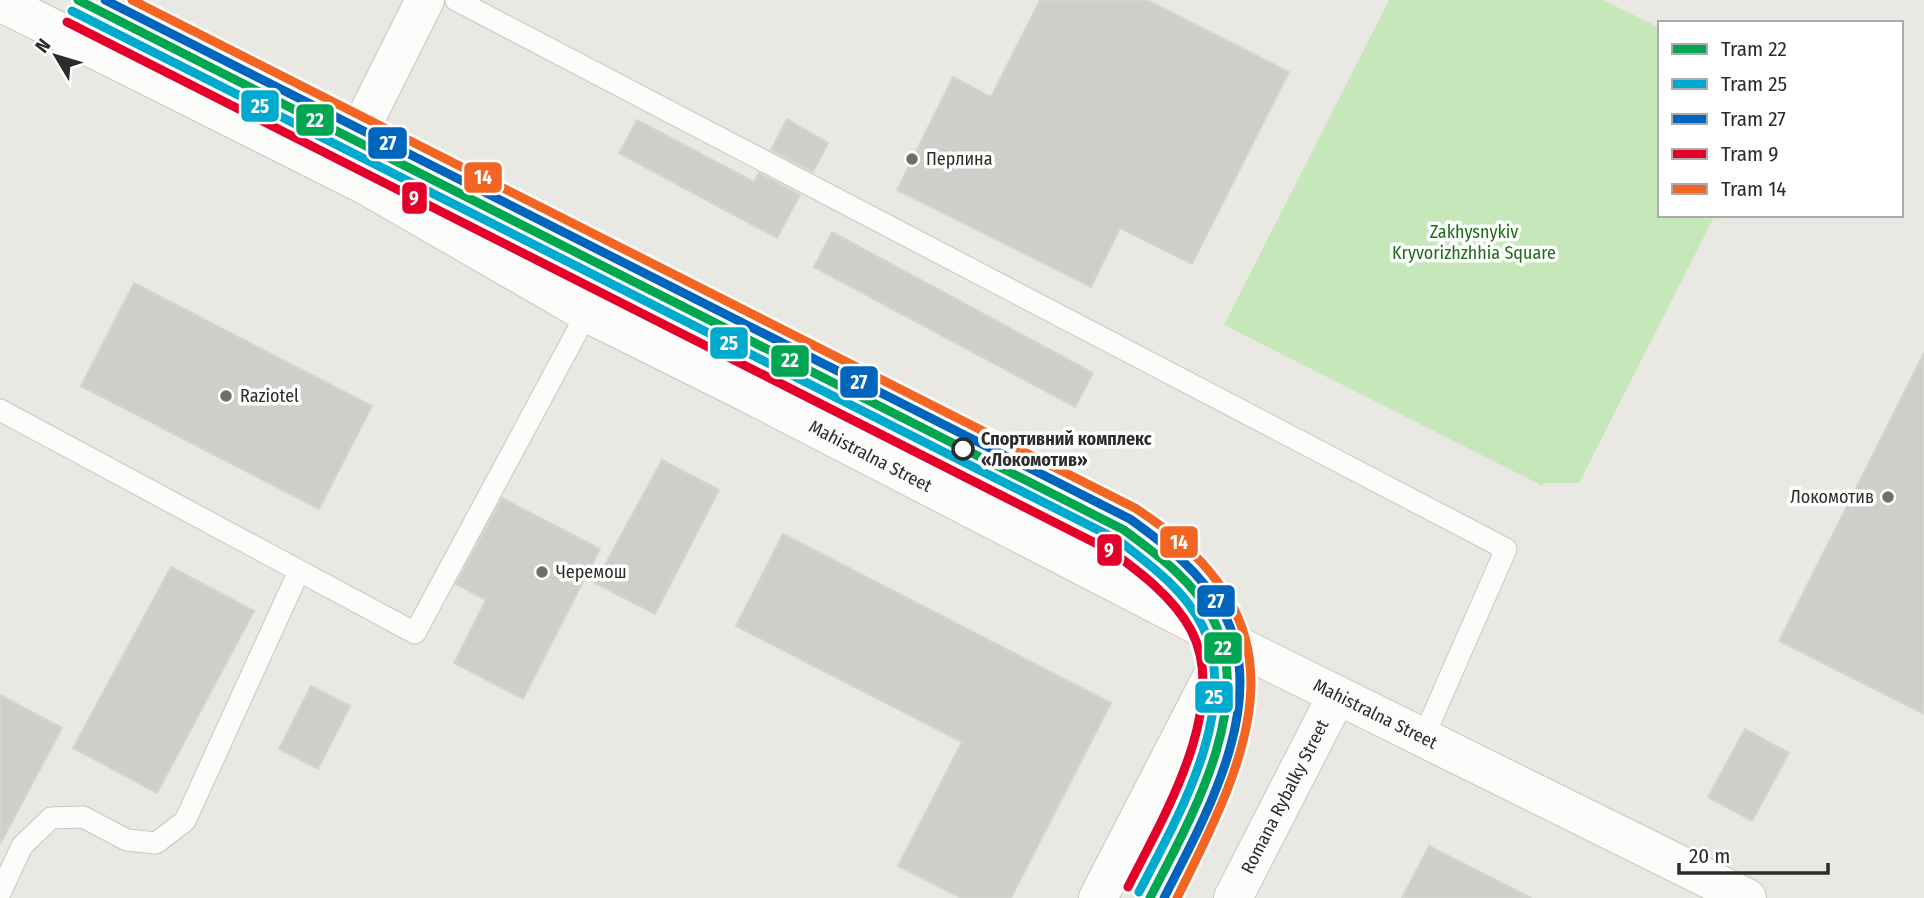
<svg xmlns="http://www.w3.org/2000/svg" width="1924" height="898" viewBox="0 0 1924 898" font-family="'Fira Sans Condensed',sans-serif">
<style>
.green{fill:#c5e7ba}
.building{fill:#cfcec9;stroke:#d5d4ce;stroke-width:2}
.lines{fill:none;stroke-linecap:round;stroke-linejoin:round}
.lane-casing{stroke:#c8c7c7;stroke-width:23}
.street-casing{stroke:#c8c7c7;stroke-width:40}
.secondary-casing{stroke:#c8c7c7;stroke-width:40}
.lane{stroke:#fcfcfb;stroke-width:21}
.street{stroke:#fcfcfb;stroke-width:38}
.secondary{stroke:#fcfcfb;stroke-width:38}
.tram-1-casing{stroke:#fff;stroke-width:14}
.tram-2-casing{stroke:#fff;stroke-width:14}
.tram-3-casing{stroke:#fff;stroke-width:14}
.tram-4-casing{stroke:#fff;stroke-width:14}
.tram-5-casing{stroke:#fff;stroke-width:14}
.tram-1{stroke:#00a651;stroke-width:9}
.tram-2{stroke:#00a9ce;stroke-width:9}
.tram-3{stroke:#0065bd;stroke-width:9}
.tram-4{stroke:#e4002b;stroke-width:9}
.tram-5{stroke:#f26522;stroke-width:9}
.poi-dot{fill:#6e6e6c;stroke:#fff;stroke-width:2.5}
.stop-dot{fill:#fff;stroke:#2c2c2c;stroke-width:3.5}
.labels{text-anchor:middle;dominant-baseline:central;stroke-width:7;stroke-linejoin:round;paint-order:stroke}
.poi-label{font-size:18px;fill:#2c2c2c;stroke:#fff;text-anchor:start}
.park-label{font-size:18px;fill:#1d6d19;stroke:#fff}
.stop-label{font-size:18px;font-weight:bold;fill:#2c2c2c;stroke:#fff;text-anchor:start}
.street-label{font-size:18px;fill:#2c2c2c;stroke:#fff}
.line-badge{stroke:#fff;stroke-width:2.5}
.badge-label{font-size:19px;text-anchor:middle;font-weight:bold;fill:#fff}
</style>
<rect width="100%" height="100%" fill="#eae8e2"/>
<polygon class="green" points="1389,0 1603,0 1660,28 1660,215 1715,215 1579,483 1543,483 1543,486 1224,325"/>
<g class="building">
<polygon points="1040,0 1147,0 1289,72 1192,264 1120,228 1091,287 897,190 953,77 991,97"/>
<polygon points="787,119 828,143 813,172 771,150"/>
<polygon points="637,120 754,182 759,173 800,195 777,238 619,153"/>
<polygon points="832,232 1093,373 1075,407 814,267"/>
<polygon points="134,283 372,406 319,509 81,386"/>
<polygon points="1924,353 1924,714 1779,641"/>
<polygon points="662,460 719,490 655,614 595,583"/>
<polygon points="502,498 600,549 523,699 454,663 486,600 456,584"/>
<polygon points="783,534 1111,703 1011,898 961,898 898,866 962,742 736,626"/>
<polygon points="171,567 254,611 157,793 73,748"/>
<polygon points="311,686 350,706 318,769 279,749"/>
<polygon points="0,695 62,728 0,844"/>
<polygon points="1745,729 1789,753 1752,821 1708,797"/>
<polygon points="1429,846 1531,898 1402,898"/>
</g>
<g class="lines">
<g class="lane-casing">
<g id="lane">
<polyline points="456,0 1506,549 1423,738"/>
<polyline points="0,410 415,633 587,313"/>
<polyline points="0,893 22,846 51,818 83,817 127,840 156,843 185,821 299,571"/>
</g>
</g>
<g class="street-casing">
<polyline id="street" points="336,170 355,140 425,0"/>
</g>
<g class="secondary-casing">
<g id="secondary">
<path id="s1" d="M 0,2 L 367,186 L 587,313 L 744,391 L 1230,642 L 1747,898"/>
<polyline points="1098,898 1230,642"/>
<path id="s2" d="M 1233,898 L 1337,695"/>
</g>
</g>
<use href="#lane" class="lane"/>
<use href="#street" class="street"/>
<use href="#secondary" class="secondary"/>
<g class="tram-1-casing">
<path id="tram-1" d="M 78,0 L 1124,530 C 1158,555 1195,582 1214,621 C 1256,708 1189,821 1150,898"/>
</g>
<g class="tram-2-casing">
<path id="tram-2" d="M 72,11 L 1118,540 C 1149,564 1185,590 1203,627 C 1242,710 1176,820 1139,892"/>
</g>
<g class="tram-3-casing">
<path id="tram-3" d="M 105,0 L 1130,519 C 1165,544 1202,573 1223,612 C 1272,701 1204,819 1164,898"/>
</g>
<g class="tram-4-casing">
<path id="tram-4" d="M 67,22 L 1111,551 C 1141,573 1173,597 1191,630 C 1231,706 1162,819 1128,887"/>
</g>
<g class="tram-5-casing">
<path id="tram-5" d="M 132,0 L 1135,508 C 1310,621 1255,744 1177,898"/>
</g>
<use href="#tram-1" class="tram-1"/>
<use href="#tram-2" class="tram-2"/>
<use href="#tram-3" class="tram-3"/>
<use href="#tram-4" class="tram-4"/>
<use href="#tram-5" class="tram-5"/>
</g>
<g class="poi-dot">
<circle cx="912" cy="159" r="7"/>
<circle cx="226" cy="396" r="7"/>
<circle cx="1888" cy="497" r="7"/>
<circle cx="542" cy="572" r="7"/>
</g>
<circle class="stop-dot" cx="963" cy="449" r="10"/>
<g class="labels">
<g class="poi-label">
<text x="926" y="159">Перлина</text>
<text x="240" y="396">Raziotel</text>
<text x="1874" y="497" text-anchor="end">Локомотив</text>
<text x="556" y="572">Черемош</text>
</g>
<g class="park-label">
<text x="1474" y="232">Zakhysnykiv<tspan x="1474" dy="21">Kryvorizhzhhia Square</tspan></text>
</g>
<g class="stop-label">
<text x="981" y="439">Спортивний комплекс<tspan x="981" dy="21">«Локомотив»</tspan></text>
</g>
<g class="street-label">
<text stroke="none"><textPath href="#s1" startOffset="982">Mahistralna Street</textPath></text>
<text stroke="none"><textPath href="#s1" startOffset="1549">Mahistralna Street</textPath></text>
<text stroke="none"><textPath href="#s2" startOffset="114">Romana Rybalky Street</textPath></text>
</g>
</g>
<g class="line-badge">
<rect x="240" y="89" width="40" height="34" rx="7" fill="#00a9ce"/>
<rect x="295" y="103" width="40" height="34" rx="7" fill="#00a651"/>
<rect x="367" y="126" width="41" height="34" rx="7" fill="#0065bd"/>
<rect x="463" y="161" width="40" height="33" rx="7" fill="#f26522"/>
<rect x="401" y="181" width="27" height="34" rx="7" fill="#e4002b"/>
<rect x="709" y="326" width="40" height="34" rx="7" fill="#00a9ce"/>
<rect x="770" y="344" width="40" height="34" rx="7" fill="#00a651"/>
<rect x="839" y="365" width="40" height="34" rx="7" fill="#0065bd"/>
<rect x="1159" y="525" width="40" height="34" rx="7" fill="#f26522"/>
<rect x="1096" y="533" width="27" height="34" rx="7" fill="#e4002b"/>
<rect x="1196" y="584" width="40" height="34" rx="7" fill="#0065bd"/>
<rect x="1203" y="631" width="40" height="34" rx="7" fill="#00a651"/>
<rect x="1194" y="680" width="40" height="34" rx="7" fill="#00a9ce"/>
</g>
<g class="badge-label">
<text x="260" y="113">25</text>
<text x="315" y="127">22</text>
<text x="388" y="150">27</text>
<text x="483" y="184">14</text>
<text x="414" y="205">9</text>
<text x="729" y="350">25</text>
<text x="790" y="367">22</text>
<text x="859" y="389">27</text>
<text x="1179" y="549">14</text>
<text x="1109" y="557">9</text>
<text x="1216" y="608">27</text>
<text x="1223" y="655">22</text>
<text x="1214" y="704">25</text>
</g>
<rect x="1658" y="21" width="245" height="196" fill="#ffffff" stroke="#ababab" stroke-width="2"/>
<rect x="1672" y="44" width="35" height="10" fill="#00a651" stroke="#ababab" stroke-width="2"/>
<text x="1721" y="56" font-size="21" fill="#2c2c2c">Tram 22</text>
<rect x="1672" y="79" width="35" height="10" fill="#00a9ce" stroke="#ababab" stroke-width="2"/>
<text x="1721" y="91" font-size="21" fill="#2c2c2c">Tram 25</text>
<rect x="1672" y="114" width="35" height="10" fill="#0065bd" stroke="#ababab" stroke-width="2"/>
<text x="1721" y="126" font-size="21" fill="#2c2c2c">Tram 27</text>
<rect x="1672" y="149" width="35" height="10" fill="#e4002b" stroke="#ababab" stroke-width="2"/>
<text x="1721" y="161" font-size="21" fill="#2c2c2c">Tram 9</text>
<rect x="1672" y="184" width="35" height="10" fill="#f26522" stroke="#ababab" stroke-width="2"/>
<text x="1721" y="196" font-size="21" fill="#2c2c2c">Tram 14</text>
<g transform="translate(56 56) rotate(308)" stroke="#ffffff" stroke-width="5" paint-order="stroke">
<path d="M0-5L12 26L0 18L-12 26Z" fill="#2c2c2c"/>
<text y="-10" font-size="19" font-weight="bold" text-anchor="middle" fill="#2c2c2c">N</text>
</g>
<path d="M1679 863v10h149v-10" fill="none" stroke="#2c2c2c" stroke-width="3.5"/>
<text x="1689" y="863" font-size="21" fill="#2c2c2c" stroke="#ffffff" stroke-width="5" paint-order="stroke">20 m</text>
</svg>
